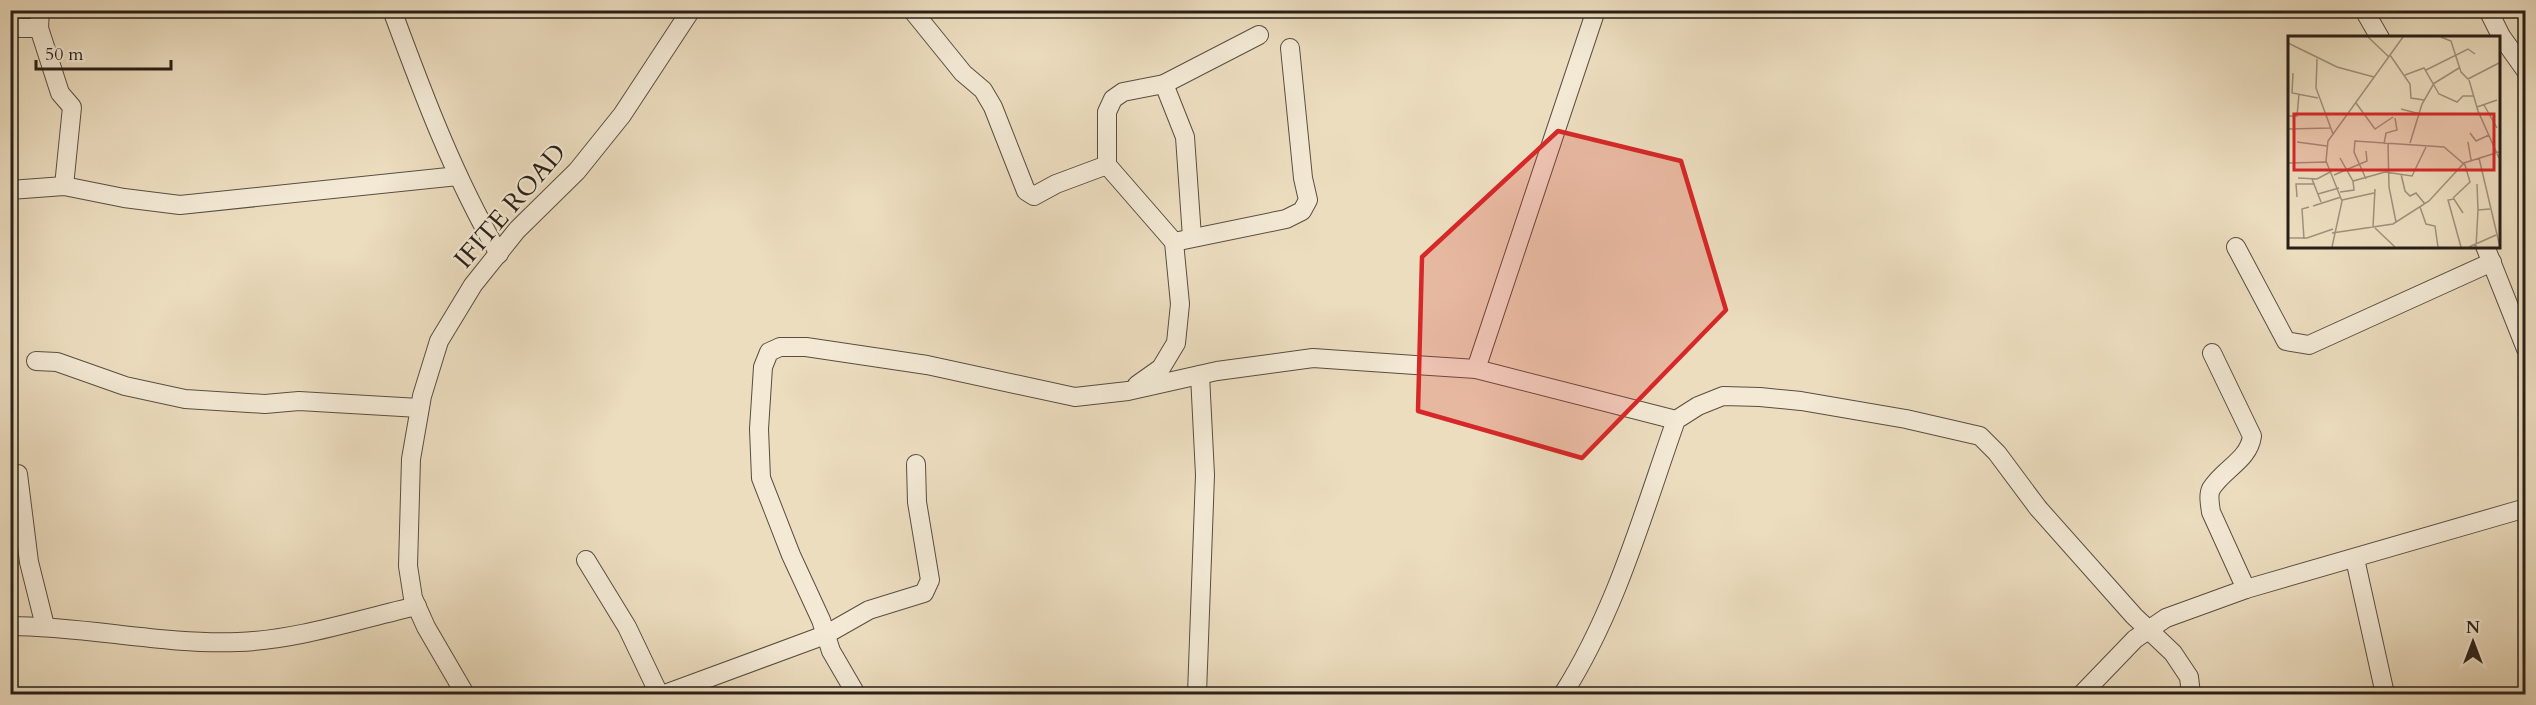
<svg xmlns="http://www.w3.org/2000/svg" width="2536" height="705" viewBox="0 0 2536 705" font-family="Cardo,serif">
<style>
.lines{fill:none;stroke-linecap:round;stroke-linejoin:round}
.minor-casing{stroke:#594e41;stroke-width:20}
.minor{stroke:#f3e9d5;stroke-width:18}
.marked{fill:#d62828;fill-opacity:0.2;stroke:#d62828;stroke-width:4.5;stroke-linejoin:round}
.labels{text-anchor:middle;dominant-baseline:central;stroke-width:4.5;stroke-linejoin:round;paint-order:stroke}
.street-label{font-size:26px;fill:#281f17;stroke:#f3e9d5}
.inset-road{fill:none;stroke:#9e917c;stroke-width:1.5}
.view{fill:#d62828;fill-opacity:0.15;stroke:#d62828;stroke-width:3}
.inset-edge{fill:none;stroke:#281f17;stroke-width:3}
</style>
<rect width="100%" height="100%" fill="#ecddbf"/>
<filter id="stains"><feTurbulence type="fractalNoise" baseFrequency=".00333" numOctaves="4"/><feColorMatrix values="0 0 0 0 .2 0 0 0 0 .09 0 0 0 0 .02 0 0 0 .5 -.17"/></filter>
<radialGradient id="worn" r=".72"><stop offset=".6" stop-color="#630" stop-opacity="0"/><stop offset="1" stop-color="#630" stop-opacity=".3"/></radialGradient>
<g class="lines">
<g class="minor-casing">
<g id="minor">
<path d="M 392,10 C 423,94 454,177 499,254"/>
<polyline points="912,10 963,73 983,90 993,107 1026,191 1034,196 1056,184 1107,165 1107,112 1113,99 1123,92 1164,84 1259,35"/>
<polyline points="2364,10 2380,38"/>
<polyline points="2488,10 2501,36 2526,71"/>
<polyline points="10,28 39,28 40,10"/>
<polyline points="39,28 60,93 72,107 64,186"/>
<polyline points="1164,84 1185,137 1192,237"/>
<polyline points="1107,165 1174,242"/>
<polyline points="10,190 64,186 124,198 180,205 458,176"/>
<polyline points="2485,246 2526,349"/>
<polyline points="2236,247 2286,341 2309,345 2492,262"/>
<path d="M 2212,353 L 2252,436 C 2249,460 2223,469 2211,489 C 2208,495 2210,505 2211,512 L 2246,589"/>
<polyline points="36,361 57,362 125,386 185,399 265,404 299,401 419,408"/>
<polyline points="1476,369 1596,10"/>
<polyline points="1137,385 1161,368 1176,343 1180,304 1174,242 1286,219 1302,211 1308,200 1303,178 1290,48"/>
<polyline points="18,474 29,562 45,626"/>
<polyline points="2355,559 2385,694"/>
<polyline points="586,560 627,627 659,694"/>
<path d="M 10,626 C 86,626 162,645 238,642 C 298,640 359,619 417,606"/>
<polyline points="465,694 426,627 413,598 408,566 411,459 422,396 439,341 473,285 517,230 577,171 622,115 691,10"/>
<polyline points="665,694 825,635 869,610 924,593 930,580 917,502 916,464"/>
<polyline points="856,694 831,651 821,620 791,555 761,478 759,429 763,367 769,352 780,347 806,347 927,365 1075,397 1128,391 1217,371 1313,358 1415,365 1476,369 1676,420"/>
<polyline points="1197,694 1205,475 1200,375"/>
<path d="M 1563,694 C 1616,611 1643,513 1676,420 L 1698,406 L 1723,396 L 1760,397 L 1801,401 L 1906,419 L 1980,436 L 1997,453 L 2038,508 L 2134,616 L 2173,653 L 2189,677 L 2191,694"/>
<polyline points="2082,694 2135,639 2166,618 2246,589 2526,508"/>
</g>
</g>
<use href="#minor" class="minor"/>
</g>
<path class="marked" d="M 1558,131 L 1681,161 L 1726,310 L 1582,458 L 1418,411 L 1422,257 Z"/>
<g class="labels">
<g class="street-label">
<text transform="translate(510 206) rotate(-49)">IFITE ROAD</text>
</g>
</g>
<g transform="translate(2288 36)">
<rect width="212" height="212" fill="#ecddbf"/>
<path class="inset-road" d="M 80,1 L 101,21M 153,1 L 163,5 L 173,36 L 180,43 L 211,27M 0,7 L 49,31 L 86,41M 102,19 L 122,48 L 123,62 L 136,64M 29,23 L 28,52 L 45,98M 138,34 L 180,13 L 187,18M 5,37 L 4,57 L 30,62M 117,39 L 136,32 L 151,58 L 169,66 L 175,60 L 186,60M 181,44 L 190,75 L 211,122M 145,48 L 171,32M 68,67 L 87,93 L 105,81M 196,69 L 209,92M 189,71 L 209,64M 113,73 L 132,78M 0,80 L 9,80 L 11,58M 0,93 L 42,92M 182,97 L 188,105 L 201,99M 9,106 L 39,110M 180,106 L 183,124M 122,107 L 134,68 L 145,49M 96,108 L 98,97 L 109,94 L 107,82M 100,108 L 101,151 L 108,186M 52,122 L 65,145 L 97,136 L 124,140 L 138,111M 191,122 L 211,207M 1,127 L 39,126M 113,138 L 117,155 L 122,160 L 128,157 L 137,168M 46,139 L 79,125 L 78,115M 10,142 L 29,143 L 44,135M 24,143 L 33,166M 78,143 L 66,116 L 67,105 L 156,111 L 177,129 L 182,146 L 165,162M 189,148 L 190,174 L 202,173M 52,156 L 66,154 L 65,145M 30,158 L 51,152M 9,161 L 8,148 L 27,148M 54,164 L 86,157M 25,170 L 53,161M 132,171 L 138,188 L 147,190 L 150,211M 85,191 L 87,153M 87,192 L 107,211M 44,197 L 105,188 L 141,165 L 176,127 L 211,116M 0,202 L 19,202 L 45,193M 16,203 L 14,173 L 21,171M 44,211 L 54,165 L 38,125 L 40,105 L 115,1M 173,211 L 160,164 L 166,163 L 175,177M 181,211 L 208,199M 188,211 L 190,174"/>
<path class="view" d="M 6,78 L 206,78 L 206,134 L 6,134 Z"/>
<rect width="212" height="212" class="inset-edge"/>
</g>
<rect width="2536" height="705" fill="none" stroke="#ecddbf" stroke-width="36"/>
<rect x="12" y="12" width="2512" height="681" fill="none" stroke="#281f17" stroke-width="3"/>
<rect x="18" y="18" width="2500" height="669" fill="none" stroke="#281f17" stroke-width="1.5"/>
<g transform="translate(2473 642)" stroke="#f3e9d5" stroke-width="4.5" paint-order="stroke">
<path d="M0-4.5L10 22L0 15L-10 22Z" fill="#281f17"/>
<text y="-9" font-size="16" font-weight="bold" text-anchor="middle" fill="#281f17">N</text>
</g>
<path d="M36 60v9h135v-9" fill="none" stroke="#281f17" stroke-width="3"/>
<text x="45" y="60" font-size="18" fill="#281f17" stroke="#f3e9d5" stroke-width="4.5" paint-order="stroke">50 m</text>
<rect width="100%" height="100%" filter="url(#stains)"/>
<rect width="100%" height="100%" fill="url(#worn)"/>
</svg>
